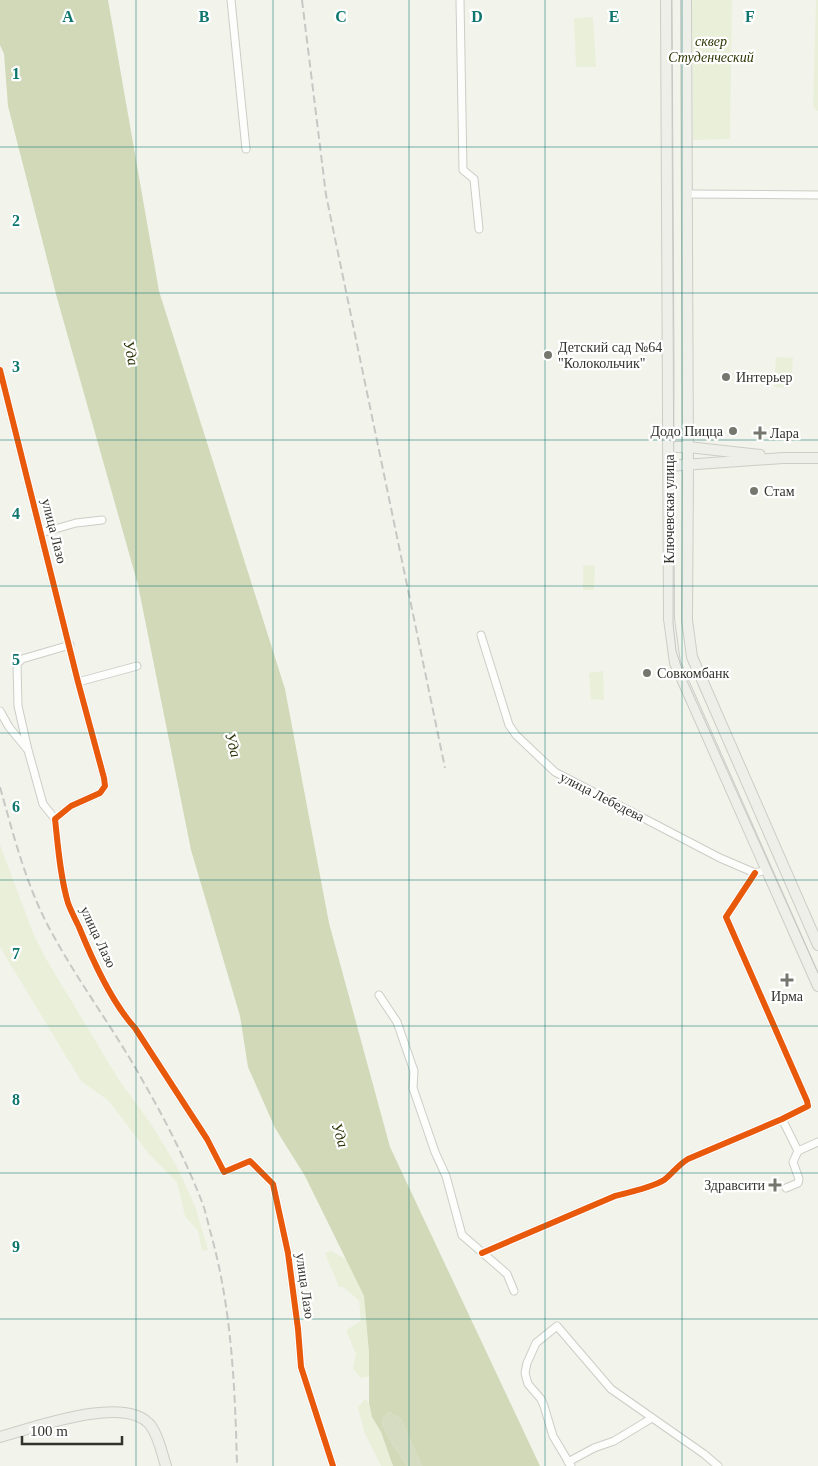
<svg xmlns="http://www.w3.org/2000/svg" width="818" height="1466" viewBox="0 0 818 1466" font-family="'Times New Roman',serif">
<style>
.green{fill:#e9efd8}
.forest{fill:#d5dcc1}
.water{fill:#d1d9b9}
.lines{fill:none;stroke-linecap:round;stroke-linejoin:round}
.street-casing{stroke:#cccdc6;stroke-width:9}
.secondary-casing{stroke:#cccdc6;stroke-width:12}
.street{stroke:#fdfdfc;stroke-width:7}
.secondary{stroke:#eeefe9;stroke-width:10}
.tram{stroke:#c7c8c5;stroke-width:1}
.rail{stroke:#c7c8c5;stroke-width:2;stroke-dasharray:8 4;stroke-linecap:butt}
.cycleway-casing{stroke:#fff;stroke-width:9}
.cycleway{stroke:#e8590c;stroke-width:6}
.grid{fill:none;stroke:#0f766e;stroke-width:1;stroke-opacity:0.55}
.poi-dot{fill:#75776f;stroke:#fff;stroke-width:2}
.labels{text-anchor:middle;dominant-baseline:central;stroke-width:4.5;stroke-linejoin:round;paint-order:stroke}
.park-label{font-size:14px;font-style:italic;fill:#2d3503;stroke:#fff}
.poi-label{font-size:14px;fill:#31332c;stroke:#fff;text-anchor:start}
.street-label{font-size:14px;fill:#31332c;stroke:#fff}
.water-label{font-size:15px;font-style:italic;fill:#272f00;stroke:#fff}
.grid-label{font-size:16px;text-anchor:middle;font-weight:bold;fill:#0f766e;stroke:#fff;stroke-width:4.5;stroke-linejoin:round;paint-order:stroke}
</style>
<rect width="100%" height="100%" fill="#f2f4eb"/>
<g class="green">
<polygon points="692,0 732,0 730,139 693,140"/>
<polygon points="816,0 818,0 818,111 817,111 813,106"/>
<polygon points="593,17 596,67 576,67 574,18"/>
<polygon points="776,357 793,358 791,388 774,387"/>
<polygon points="595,565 594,590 583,590 583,566"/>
<polygon points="603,671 604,700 591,699 589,673"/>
<polygon points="0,845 33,933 46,959 119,1080 153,1127 177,1167 195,1206 208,1250 202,1251 198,1231 185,1216 177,1182 150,1155 109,1101 81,1081 0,947"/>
<polygon points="331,1251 346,1259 364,1296 369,1353 370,1376 361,1378 353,1369 356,1354 346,1330 361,1321 359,1300 343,1287 339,1287 325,1253"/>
<polygon points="365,1399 369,1403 372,1417 381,1432 393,1466 381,1466 364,1431 358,1407"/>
</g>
<polygon class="forest" points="389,1412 401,1419 422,1466 407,1466 389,1439 382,1423 384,1417"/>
<polygon class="water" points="0,0 108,0 159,291 285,689 329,923 390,1147 540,1466 422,1466 401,1419 389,1412 384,1417 382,1423 389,1439 407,1466 393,1466 381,1432 372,1417 369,1403 369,1353 364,1296 305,1176 275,1128 248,1067 240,1016 191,850 138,585 57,298 8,106 4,54 0,45"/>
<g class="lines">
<g class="street-casing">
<g id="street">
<polyline points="231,0 246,149"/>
<polyline points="460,0 463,170 474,179 479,229"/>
<polyline points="687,194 818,195"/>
<polyline points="0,370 78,682 104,778 105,786 100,793 71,806 55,819"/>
<polyline points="41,533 76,523 102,520"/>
<polyline points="481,635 509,725 516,735 555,772 720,858 755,873 766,870"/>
<polyline points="78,682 137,666"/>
<polyline points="0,711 9,727 27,749"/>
<path d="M 55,819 C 58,846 60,876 68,903 C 71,911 75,919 79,927 C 92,959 112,1003 135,1028 L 207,1139 L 224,1172 L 250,1161 L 273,1184 L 288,1253 L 298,1329 L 301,1367 L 333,1466"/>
<polyline points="55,819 43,804 28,750 18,706 17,664 22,659 70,645"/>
<polyline points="379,995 397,1022 414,1071 413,1088 435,1152 446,1176 462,1235 507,1274 514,1291"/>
<polyline points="782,1119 798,1151"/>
<polyline points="786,1188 798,1183 799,1179 793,1162 798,1151 818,1142"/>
<path d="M 482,1253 L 615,1196 C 627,1193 653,1187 664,1180 C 672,1174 678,1165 688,1159 L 782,1119 L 808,1106 L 807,1101 L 726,917 L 755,873"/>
<polyline points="568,1462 594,1448 614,1441 652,1418"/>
<polyline points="571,1466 553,1436 544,1406 541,1399 528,1384 525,1373 527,1363 536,1343 557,1326 611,1389 704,1454 718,1466"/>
</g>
</g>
<g class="secondary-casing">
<g id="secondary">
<polyline points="666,0 669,619 675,663 818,986"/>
<polyline points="686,0 688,466 687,620 692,657 818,945"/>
<polyline points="668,447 688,447 760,455"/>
<polyline points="669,466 783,458 818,458"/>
<path d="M 0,1437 C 33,1428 127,1393 151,1426 C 159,1437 162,1454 166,1466"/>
</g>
</g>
<use href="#street" class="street"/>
<use href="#secondary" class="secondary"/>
<polyline class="tram" points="672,0 674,372 673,623 676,651 683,672 818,973"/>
<g class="rail">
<polyline points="302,0 326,195 445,768"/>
<path d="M 0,787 C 14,837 27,889 53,935 C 81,986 116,1032 144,1083 C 166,1121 186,1161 202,1202 C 206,1212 208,1224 211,1234 C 232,1310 235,1388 237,1466"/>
</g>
<g class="cycleway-casing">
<g id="cycleway">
<path d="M 0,370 L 78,682 L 104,778 L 105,786 L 100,793 L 71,806 L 55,819 C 58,846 60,876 68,903 C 71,911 75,919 79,927 C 92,959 112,1003 135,1028 L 207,1139 L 224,1172 L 250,1161 L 273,1184 L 288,1253 L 298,1329 L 301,1367 L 333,1466"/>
<path d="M 482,1253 L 615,1196 C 627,1193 653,1187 664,1180 C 672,1174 678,1165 688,1159 L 782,1119 L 808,1106 L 807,1101 L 726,917 L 755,873"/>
</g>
</g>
<use href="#cycleway" class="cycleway"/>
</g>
<path class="grid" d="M 136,0 L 136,1466M 273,0 L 273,1466M 409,0 L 409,1466M 545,0 L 545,1466M 682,0 L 682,1466M 0,147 L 818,147M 0,293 L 818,293M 0,440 L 818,440M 0,586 L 818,586M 0,733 L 818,733M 0,880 L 818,880M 0,1026 L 818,1026M 0,1173 L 818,1173M 0,1319 L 818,1319"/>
<g class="poi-dot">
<circle cx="548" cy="355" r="5"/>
<circle cx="726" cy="377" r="5"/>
<circle cx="733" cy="431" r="5"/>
<path d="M757.5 425.5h5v5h5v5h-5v5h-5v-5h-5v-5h5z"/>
<circle cx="754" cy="491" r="5"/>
<circle cx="647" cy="673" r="5"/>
<path d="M784.5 972.5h5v5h5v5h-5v5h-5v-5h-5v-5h5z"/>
<path d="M772.5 1177.5h5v5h5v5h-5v5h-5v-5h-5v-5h5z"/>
</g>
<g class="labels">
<g class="park-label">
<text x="711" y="41">сквер<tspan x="711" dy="16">Студенческий</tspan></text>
</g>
<g class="poi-label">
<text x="558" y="347">Детский сад №64<tspan x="558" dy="16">"Колокольчик"</tspan></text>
<text x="736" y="377">Интерьер</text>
<text x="723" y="431" text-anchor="end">Додо Пицца</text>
<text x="770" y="433">Лара</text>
<text x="764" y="491">Стам</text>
<text x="657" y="673">Совкомбанк</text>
<text x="787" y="996" text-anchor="middle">Ирма</text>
<text x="765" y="1185" text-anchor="end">Здравсити</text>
</g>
<g class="street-label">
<text transform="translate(669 509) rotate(-90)">Ключевская улица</text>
<text transform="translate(54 531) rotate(76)">улица Лазо</text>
<text transform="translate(602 797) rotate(27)">улица Лебедева</text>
<text transform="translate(98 937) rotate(65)">улица Лазо</text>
<text transform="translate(305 1286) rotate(82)">улица Лазо</text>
</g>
<g class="water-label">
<text transform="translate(131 353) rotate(78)">Уда</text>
<text transform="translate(233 745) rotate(75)">Уда</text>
<text transform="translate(340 1135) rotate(72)">Уда</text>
</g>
</g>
<g class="grid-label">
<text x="68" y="22">A</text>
<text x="204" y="22">B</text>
<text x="341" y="22">C</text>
<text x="477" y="22">D</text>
<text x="614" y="22">E</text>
<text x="750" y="22">F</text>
<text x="16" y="79">1</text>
<text x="16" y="226">2</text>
<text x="16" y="372">3</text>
<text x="16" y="519">4</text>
<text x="16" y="665">5</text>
<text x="16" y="812">6</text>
<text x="16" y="959">7</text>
<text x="16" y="1105">8</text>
<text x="16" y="1252">9</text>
</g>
<path d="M22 1436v8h100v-8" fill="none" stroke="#31332c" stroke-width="2.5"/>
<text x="30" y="1436" font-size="15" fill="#31332c" stroke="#ffffff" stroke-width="4" paint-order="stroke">100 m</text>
</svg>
